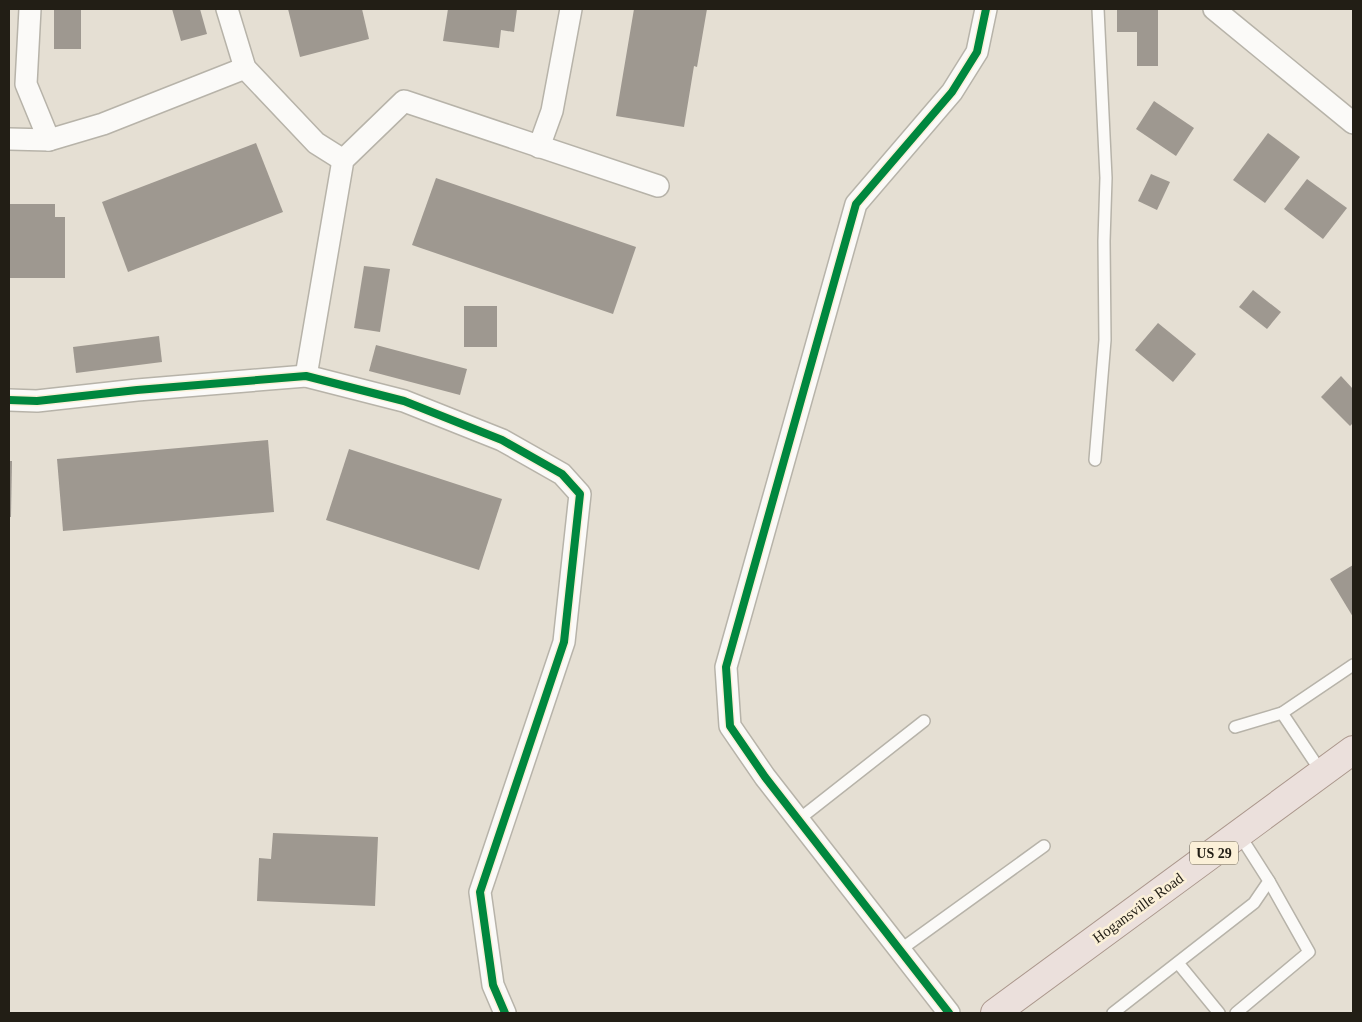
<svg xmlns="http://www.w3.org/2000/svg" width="1362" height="1022" viewBox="0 0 1362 1022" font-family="Georgia,serif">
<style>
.building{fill:#9e9890}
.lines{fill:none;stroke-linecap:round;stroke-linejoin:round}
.service-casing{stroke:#b7b3a9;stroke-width:14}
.minor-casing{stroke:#b7b3a9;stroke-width:24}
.primary-casing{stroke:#ab978c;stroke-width:30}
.service{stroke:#fbfaf8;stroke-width:11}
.minor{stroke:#fbfaf8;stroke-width:21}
.primary{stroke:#ebe0dc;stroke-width:28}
.cycleway-casing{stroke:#fbf0d8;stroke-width:11}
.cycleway{stroke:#00873e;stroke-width:8}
.labels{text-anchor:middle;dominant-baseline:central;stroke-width:5;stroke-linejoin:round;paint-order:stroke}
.shield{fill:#fbf0d8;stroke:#635d50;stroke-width:1}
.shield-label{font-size:14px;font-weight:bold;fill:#221e15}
.street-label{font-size:15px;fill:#221e15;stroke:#fbf0d8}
</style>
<rect width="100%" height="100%" fill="#e5dfd3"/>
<g class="building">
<rect x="54" y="9" width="27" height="40"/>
<polygon points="172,9 200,9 207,34 181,41"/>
<polygon points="288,9 362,9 369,39 300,57"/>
<polygon points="448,9 517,9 514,32 501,30 499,48 443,41"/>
<polygon points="634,9 707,9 697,67 694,66 684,127 616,116"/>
<polygon points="1117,9 1158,9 1158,66 1137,66 1137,32 1117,32"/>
<polygon points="1154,101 1194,128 1176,156 1136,129"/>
<polygon points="1268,133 1300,157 1265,203 1233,180"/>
<polygon points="256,143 283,212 128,272 102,202"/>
<polygon points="1151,174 1170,182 1157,210 1138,201"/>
<polygon points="436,178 636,247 613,314 412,245"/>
<polygon points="1307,179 1347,208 1323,239 1284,209"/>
<polygon points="9,204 55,204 55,217 65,217 65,278 9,278"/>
<polygon points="364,266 390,269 380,332 354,328"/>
<polygon points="1253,290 1281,312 1267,329 1239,307"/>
<rect x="464" y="306" width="33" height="41"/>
<polygon points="1158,323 1196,354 1173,382 1135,350"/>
<polygon points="159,336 162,362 76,373 73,347"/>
<polygon points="376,345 467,369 460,395 369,371"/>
<polygon points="1341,376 1353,389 1353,423 1350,426 1321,397"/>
<polygon points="268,440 274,512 63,531 57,459"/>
<polygon points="349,449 502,499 479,570 326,520"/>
<polygon points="9,461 12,461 11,517 9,517"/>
<polygon points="1353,565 1353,617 1330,579"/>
<polygon points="273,833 378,837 375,906 257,901 259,858 271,859"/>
</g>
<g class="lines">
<g class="service-casing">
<g id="service">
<polyline points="1095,460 1105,340 1104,241 1106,178 1098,9"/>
<polyline points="1282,713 1322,773"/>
<polyline points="1235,727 1282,713 1353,665"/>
<polyline points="798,820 924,721"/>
<polyline points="900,950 1044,846"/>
<polyline points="1178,963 1219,1013"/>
<polyline points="1113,1013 1254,903 1269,881 1239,834"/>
<polyline points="1236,1013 1309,952 1269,881"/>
</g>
</g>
<g class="minor-casing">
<g id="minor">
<polyline points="30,9 26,84 49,140"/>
<polyline points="227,9 245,68 316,143 343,160"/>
<polyline points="1214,9 1353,123"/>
<polyline points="9,139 49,140 103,124 245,68"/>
<polyline points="539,147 552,111 571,9"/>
<polyline points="306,376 343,160 404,101 658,186"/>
<polyline points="9,400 37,401 137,390 306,376 404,401 502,440 562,474 580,494 564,642 480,892 493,985 505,1013"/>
<polyline points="949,1013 765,777 730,726 726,667 856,204 952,92 977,52 986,9"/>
</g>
</g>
<g class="primary-casing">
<polyline id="primary" points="995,1013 1353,750"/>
</g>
<use href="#service" class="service"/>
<use href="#minor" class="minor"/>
<use href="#primary" class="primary"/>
<g class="cycleway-casing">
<g id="cycleway">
<polyline points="9,400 37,401 137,390 306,376 404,401 502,440 562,474 580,494 564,642 480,892 493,985 505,1013"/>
<polyline points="949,1013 765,777 730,726 726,667 856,204 952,92 977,52 986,9"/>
</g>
</g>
<use href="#cycleway" class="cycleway"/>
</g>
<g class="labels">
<rect class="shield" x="1190" y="841.5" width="48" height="23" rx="4"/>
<g class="shield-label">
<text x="1214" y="853">US 29</text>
</g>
<g class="street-label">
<text transform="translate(1138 908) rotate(-36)">Hogansville Road</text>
</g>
</g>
<rect width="1362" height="1022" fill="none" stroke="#221e15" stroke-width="20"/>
</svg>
